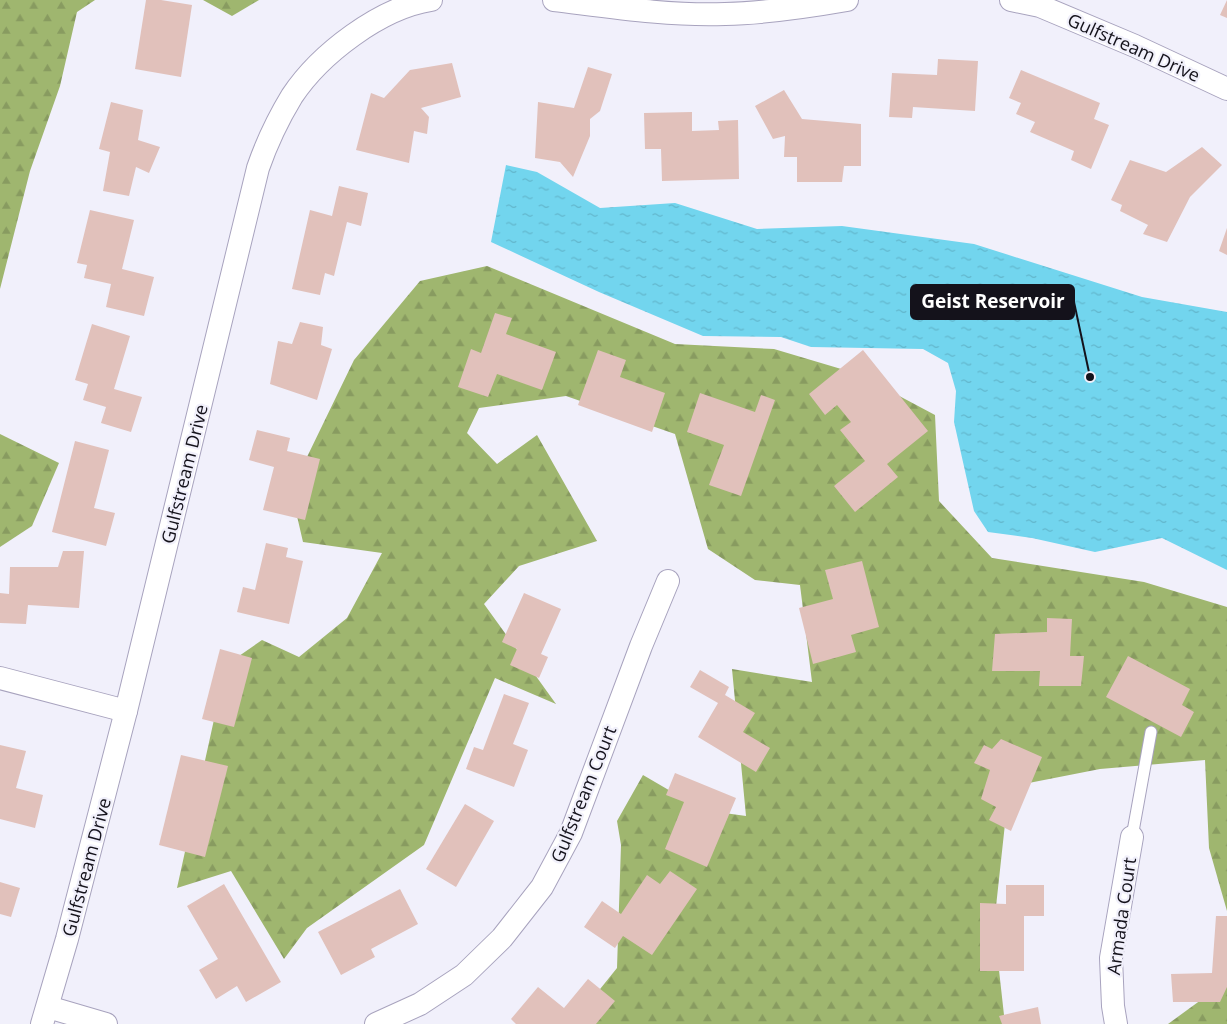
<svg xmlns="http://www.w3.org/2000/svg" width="1227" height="1024" viewBox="0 0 1227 1024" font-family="'Open Sans',sans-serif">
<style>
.forest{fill:url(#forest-firs)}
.water{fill:url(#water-ripples)}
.building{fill:#e1c1bb}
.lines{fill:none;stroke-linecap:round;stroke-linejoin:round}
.service-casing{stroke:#a8a3be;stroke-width:13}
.minor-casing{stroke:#a8a3be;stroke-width:24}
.service{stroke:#fff;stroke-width:11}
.minor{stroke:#fff;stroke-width:22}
.labels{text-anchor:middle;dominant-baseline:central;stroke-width:4.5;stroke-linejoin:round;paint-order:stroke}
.street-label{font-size:18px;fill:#14121b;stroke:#f1f0fb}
.leader{fill:none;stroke:#14121b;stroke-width:2}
.callout-dot{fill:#14121b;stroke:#f1f0fb;stroke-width:2}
.callout{fill:#14121b;stroke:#14121b;stroke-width:2}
.callout-label{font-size:19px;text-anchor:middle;font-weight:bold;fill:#fff}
</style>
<defs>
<pattern id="forest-firs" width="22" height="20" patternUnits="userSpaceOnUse" patternTransform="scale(1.25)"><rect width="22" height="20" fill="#9fb66f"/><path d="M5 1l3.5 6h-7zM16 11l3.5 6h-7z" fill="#889b60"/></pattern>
<pattern id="water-ripples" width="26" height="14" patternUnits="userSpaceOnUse" patternTransform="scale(1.25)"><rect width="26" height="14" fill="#72d5ee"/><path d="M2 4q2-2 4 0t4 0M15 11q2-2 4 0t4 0" fill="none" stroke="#62b6cc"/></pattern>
</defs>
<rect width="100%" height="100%" fill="#f1f0fb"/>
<g class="forest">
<polygon points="0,0 95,0 77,12 60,86 30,171 0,289"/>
<polygon points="203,0 259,0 232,16"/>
<polygon points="487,266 675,344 774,349 858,374 935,415 939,501 992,558 1144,582 1227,607 1227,911 1209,848 1205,760 1100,769 1009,787 994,925 1005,1024 562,1024 580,1014 617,968 621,845 617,821 643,775 703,810 746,816 732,669 812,682 800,585 755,580 708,549 675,434 566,396 479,408 467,433 497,464 537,435 597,541 519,566 484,604 556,704 495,678 424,845 307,928 284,959 231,871 177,888 226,665 262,640 299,657 347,618 382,553 303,542 291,490 354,360 420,281"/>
<polygon points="0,434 59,463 32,526 0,547"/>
<polygon points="1227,981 1227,1024 1168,1024"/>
</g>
<polygon class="water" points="506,165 537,172 600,208 675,203 757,229 842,226 974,244 1142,297 1227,312 1227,570 1162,538 1095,552 1032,538 988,532 974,511 954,422 956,391 948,363 923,349 811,347 781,337 703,336 599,292 491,242"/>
<g class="building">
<polygon points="146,0 161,0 192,5 181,77 135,69"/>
<polygon points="1227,0 1227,18 1220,15"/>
<polygon points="938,59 978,61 975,111 913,107 912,118 889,117 892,73 937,75"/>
<polygon points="452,63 461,97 421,108 429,117 427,134 414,131 409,163 356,150 371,93 384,98 410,70"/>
<polygon points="588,67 612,74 600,111 590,119 590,136 573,177 560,162 535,158 538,102 574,108"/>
<polygon points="1021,70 1100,103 1094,119 1109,125 1091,169 1071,160 1074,151 1030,132 1035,122 1016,114 1021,103 1009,98"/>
<polygon points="784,90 802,119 861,124 861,166 844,166 842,182 797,182 797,157 784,157 785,136 773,139 755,106"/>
<polygon points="111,102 143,110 138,140 160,147 149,173 136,167 129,196 103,191 110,152 99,149"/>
<polygon points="692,112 692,131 719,130 718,121 738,120 739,179 662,181 661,149 645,149 644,113"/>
<polygon points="1202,147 1222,165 1190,197 1167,242 1143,234 1148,225 1120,211 1122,205 1111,200 1130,160 1166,172"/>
<polygon points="339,186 368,193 361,226 347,222 334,276 325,273 320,295 292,289 310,210 332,216"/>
<polygon points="90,210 134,220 122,269 154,277 144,316 106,307 111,284 84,278 87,265 77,263"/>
<polygon points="1227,228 1227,255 1219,251"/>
<polygon points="495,313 512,318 506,334 556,352 542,390 497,374 488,397 458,387 471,349 481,353"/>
<polygon points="300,322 323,327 321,345 332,349 317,400 270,384 278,341 292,344"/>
<polygon points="92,324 130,336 114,389 142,397 131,432 101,423 106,407 83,400 88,384 75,380"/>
<polygon points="598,350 626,360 620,377 665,393 652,432 578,405"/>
<polygon points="863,350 928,431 887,464 898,477 855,512 834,486 865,461 840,430 851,422 837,405 825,415 809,394"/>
<polygon points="700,393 755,412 761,395 775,400 741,496 709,485 724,445 687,432"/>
<polygon points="257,430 290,438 287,451 320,459 305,520 263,510 274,467 249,460"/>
<polygon points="75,441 109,450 94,508 115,513 106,546 52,532"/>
<polygon points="266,543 288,548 286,557 303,561 289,624 237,612 243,587 255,590"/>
<polygon points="63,551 84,551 79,608 28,605 26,624 0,623 0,593 9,594 10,567 58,567"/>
<polygon points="862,561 879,627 851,635 856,652 813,664 799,608 833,599 825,570"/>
<polygon points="524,593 561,609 541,654 548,657 539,678 510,665 517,649 502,642"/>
<polygon points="1047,618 1072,619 1070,656 1084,656 1081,686 1039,686 1040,671 992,671 995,634 1047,632"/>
<polygon points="220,649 252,658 234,727 202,719"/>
<polygon points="1128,656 1190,689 1182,705 1194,712 1181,737 1106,697"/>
<polygon points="700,670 729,687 725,695 755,713 743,732 770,748 756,772 698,737 718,703 690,687"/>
<polygon points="504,694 529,703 513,744 528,750 514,787 466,769 474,747 483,750"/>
<polygon points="1001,739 1042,757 1011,831 989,820 996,807 981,799 990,770 974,763 984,745 992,749"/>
<polygon points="0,745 26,751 16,788 43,795 35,828 0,819"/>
<polygon points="181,755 228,766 205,857 159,845"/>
<polygon points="675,773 736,798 707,867 665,849 684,802 666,795"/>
<polygon points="465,804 494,821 456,887 426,869"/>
<polygon points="670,871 697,889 652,955 623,936 615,948 584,927 602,901 621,914 647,875 660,884"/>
<polygon points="0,882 20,888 11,917 0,914"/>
<polygon points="224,884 281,982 246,1002 237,986 216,999 199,970 218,959 187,906"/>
<polygon points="1006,885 1044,885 1044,916 1024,916 1024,971 980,971 980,903 1006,904"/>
<polygon points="400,889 418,924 371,949 375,957 341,975 318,932"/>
<polygon points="1216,916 1227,916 1227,987 1220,1002 1173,1002 1171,974 1212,973"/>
<polygon points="588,979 615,1001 596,1024 516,1024 511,1019 538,987 564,1008"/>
<polygon points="1038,1007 1041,1024 1002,1024 999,1016"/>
</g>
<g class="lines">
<g class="service-casing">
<polyline id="service" points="1132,837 1151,732"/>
</g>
<g class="minor-casing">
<g id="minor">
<path d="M 554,0 C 611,7 668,16 725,14 C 767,13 807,7 847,0"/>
<polyline points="1011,0 1040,6 1135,46 1227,89"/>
<polyline points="0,678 126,711"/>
<polyline points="48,1007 106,1024"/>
<path d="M 42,1024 L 67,939 L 126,711 L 258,168 C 267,142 278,119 292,96 C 320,54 380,8 431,0"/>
<polyline points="376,1024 420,1004 464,975 502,938 542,887 571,833 641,646 668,581"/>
<polyline points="1116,1024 1113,1006 1111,958 1132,837"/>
</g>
</g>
<use href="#service" class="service"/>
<use href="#minor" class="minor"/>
</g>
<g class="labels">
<g class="street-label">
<text transform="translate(1134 47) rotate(24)">Gulfstream Drive</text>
<text transform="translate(184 474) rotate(-76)">Gulfstream Drive</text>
<text transform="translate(583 794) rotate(-68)">Gulfstream Court</text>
<text transform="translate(86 867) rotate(-75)">Gulfstream Drive</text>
<text transform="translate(1121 916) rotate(-82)">Armada Court</text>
</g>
</g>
<path class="leader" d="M1090 377L1074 302"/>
<circle class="callout-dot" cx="1090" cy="377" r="5"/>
<rect class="callout" x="911" y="285" width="163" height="34" rx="5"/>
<g class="callout-label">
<text x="993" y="308">Geist Reservoir</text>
</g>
</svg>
